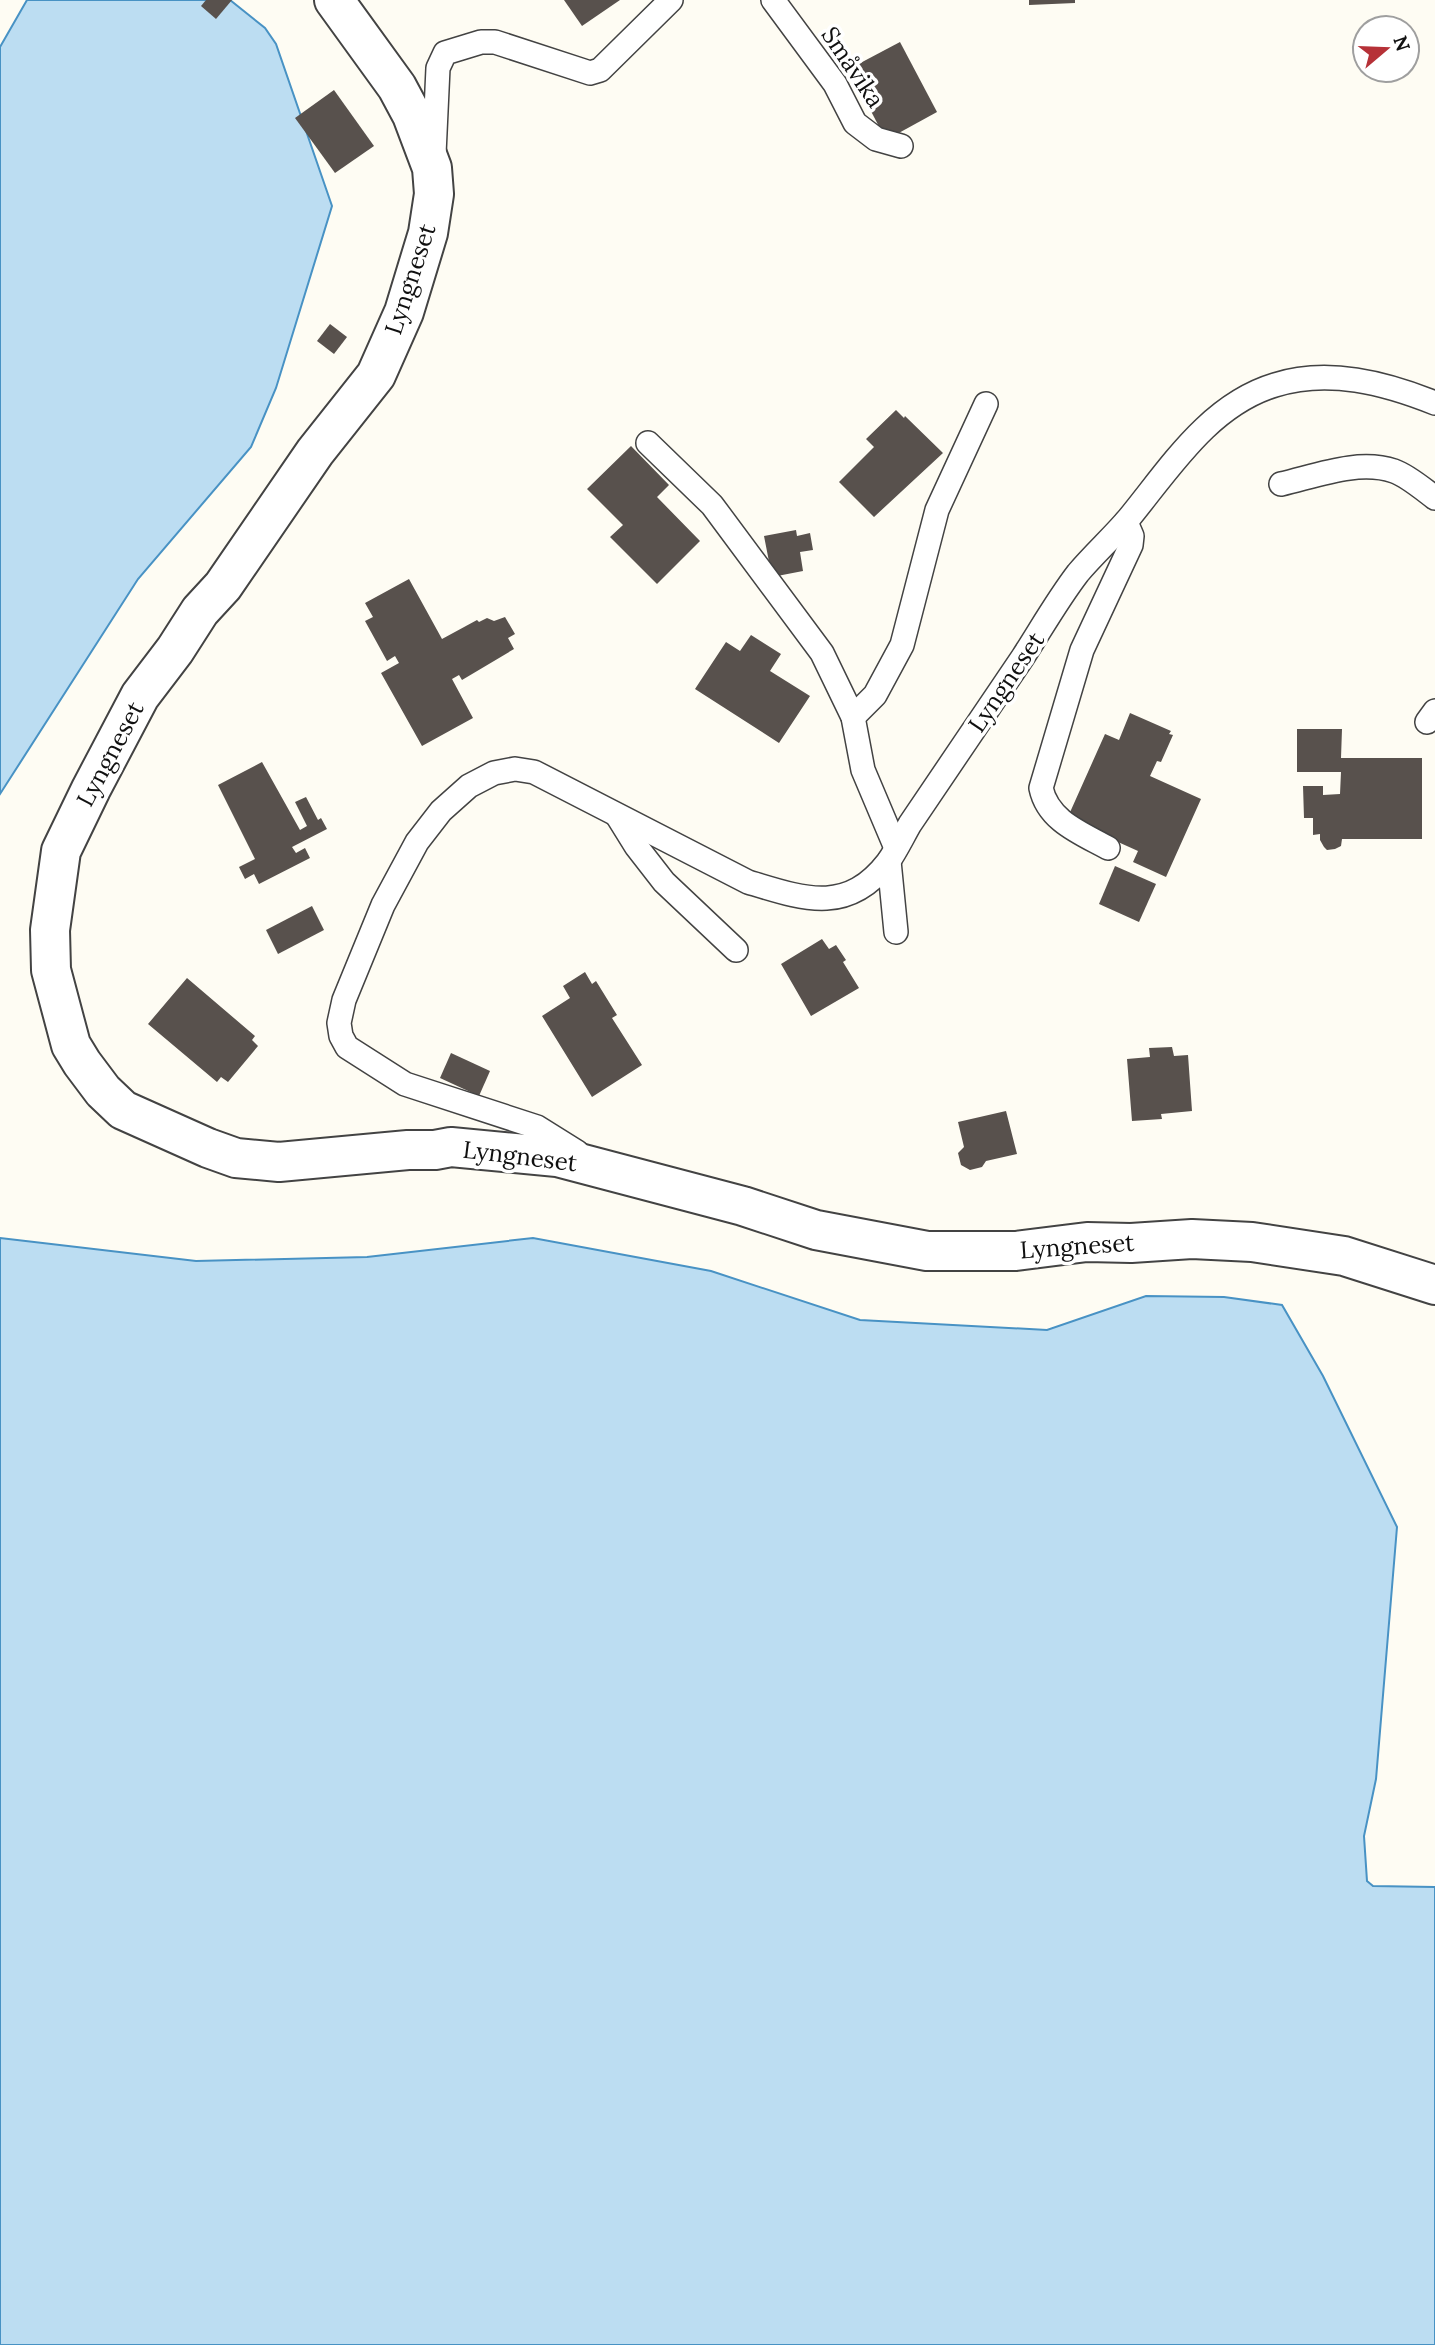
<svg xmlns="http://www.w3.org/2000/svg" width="1435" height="2345" viewBox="0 0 1435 2345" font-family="Lora,serif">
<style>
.water{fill:#bcddf2;stroke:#4892c4;stroke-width:2}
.building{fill:#58514d}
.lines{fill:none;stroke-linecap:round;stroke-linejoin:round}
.lane-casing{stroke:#434343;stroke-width:26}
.street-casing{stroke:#434343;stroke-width:42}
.lane{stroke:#fff;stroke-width:23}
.street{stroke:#fff;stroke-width:38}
.labels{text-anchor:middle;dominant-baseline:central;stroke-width:7;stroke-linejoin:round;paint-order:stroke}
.street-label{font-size:24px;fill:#101010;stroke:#fff}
</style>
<rect width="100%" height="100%" fill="#fefcf3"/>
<g class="water">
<polygon points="27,0 230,0 265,28 276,44 332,206 276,388 251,447 138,579 0,794 0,47"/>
<polygon points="0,1238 196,1261 367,1257 533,1238 711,1271 860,1320 1047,1330 1146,1296 1224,1297 1282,1305 1323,1376 1397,1527 1376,1779 1364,1836 1367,1881 1373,1886 1435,1887 1435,2345 0,2345"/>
</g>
<g class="building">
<polygon points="206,0 232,0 216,19 201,6"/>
<polygon points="564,0 620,0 582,26"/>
<polygon points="1029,0 1075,0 1075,3 1029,5"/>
<polygon points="900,42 937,112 886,140 849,69"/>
<polygon points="334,90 374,146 335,173 295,118"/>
<polygon points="330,324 347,337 334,354 317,341"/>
<polygon points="896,410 904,418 905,416 943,453 874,517 839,482 874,447 866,439"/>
<polygon points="631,446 669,485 657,497 700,541 657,584 610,537 623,525 587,489"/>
<polygon points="796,530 797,536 810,533 813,550 800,552 803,571 772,577 764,536"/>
<polygon points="409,579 442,639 477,620 479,622 487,618 494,621 505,617 515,634 508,638 514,649 462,680 459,675 452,679 473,718 422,746 381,673 399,663 395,656 387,661 365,621 373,617 365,603"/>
<polygon points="751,635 781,654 770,671 810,696 779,743 695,689 726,642 740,651"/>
<polygon points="1130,713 1171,731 1169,734 1173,735 1161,762 1157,761 1150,776 1201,799 1166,877 1133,862 1138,851 1067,819 1105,734 1119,740"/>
<polygon points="1297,729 1342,729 1341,758 1422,758 1422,839 1342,839 1341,846 1335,849 1327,850 1324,847 1320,840 1320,834 1313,835 1313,818 1304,818 1303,786 1323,786 1323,795 1340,794 1341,772 1297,772"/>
<polygon points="262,762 300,830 307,826 295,802 306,797 318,820 321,818 327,829 292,847 296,853 305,848 310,858 259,884 254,874 245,879 239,867 255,859 218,785"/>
<polygon points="1115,866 1156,884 1139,922 1099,904"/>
<polygon points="312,906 324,930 278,954 266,930"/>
<polygon points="822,939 829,949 836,945 846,960 843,962 859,988 811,1016 781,964"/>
<polygon points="585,972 592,984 596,981 617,1015 612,1018 642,1065 592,1097 542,1016 570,998 563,986"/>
<polygon points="187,978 255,1036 252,1040 258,1046 228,1082 221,1077 217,1082 148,1024"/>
<polygon points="1172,1047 1174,1056 1188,1055 1192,1111 1161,1114 1162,1119 1132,1121 1127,1059 1150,1057 1149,1048"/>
<polygon points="451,1053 490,1071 479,1096 440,1078"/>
<polygon points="1006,1111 1017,1154 986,1161 982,1167 970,1170 961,1165 958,1153 964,1147 958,1122"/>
</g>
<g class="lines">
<g class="lane-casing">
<g id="lane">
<polyline points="773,0 835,84 855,123 876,139 901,146"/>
<polyline points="434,154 438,68 445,53 481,42 495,42 590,73 600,70 671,0"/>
<polyline points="648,443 712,505 822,653 853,717 863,770 896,848"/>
<path d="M 1281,484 C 1316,476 1358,459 1394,471 C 1408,476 1423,489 1435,498"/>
<polyline points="853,717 875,695 902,645 937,510 986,404"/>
<polyline points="1427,722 1435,711"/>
<polyline points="618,817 636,846 664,882 736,950"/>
<path d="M 1108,848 C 1081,833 1048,821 1041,788 L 1082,650 L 1131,545 L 1132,536 L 1126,522"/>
<polyline points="889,861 896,932"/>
<path d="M 577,1152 L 537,1127 L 405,1084 L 347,1047 L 341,1036 L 339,1023 L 344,1000 L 383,905 L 417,842 L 441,811 L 469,786 L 494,773 L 515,769 L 534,772 L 748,882 C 804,899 847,915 888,862 C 896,851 903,836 910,824 C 948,768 985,713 1023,657 C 1041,629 1058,599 1078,573 C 1094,554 1113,537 1129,518 C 1170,468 1209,405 1275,385 C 1328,368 1385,383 1435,403"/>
</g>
</g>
<g class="street-casing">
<polyline id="street" points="334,0 397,87 412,115 432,168 434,194 428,233 404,312 376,375 315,452 223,586 200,611 175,650 140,696 91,789 61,851 50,930 51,970 71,1045 82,1063 103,1091 123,1110 208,1148 236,1158 279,1162 408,1150 435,1150 451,1147 557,1157 743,1206 816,1230 927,1251 1016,1251 1087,1242 1131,1243 1192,1239 1252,1242 1344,1256 1435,1285"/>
</g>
<use href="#lane" class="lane"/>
<use href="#street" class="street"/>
</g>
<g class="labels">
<g class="street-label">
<text transform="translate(853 67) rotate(56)">Småvika</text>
<text transform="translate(410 279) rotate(-72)">Lyngneset</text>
<text transform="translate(1006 682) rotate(-56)">Lyngneset</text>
<text transform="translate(110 754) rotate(-62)">Lyngneset</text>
<text transform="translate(520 1156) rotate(7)">Lyngneset</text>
<text transform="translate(1077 1246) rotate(-4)">Lyngneset</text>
</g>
</g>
<g transform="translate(1386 49) rotate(71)"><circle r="33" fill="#ffffff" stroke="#9f9f9f" stroke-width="2"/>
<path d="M0-5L12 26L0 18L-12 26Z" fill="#b63137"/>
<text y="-10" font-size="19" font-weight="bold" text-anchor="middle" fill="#101010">N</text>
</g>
</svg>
